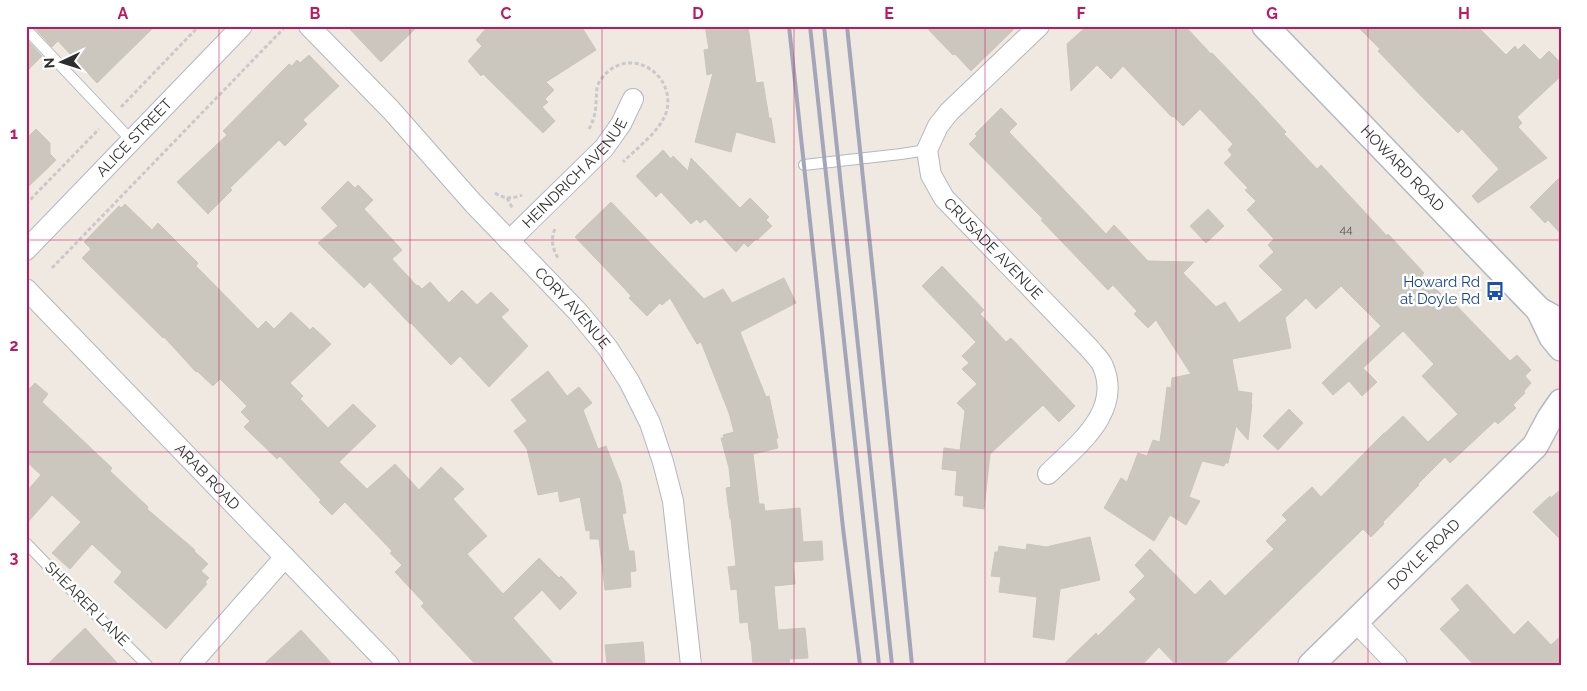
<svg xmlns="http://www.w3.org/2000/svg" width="1587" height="691" viewBox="0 0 1587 691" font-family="Raleway,sans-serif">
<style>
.building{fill:#cbc7bf;stroke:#cbc5ba}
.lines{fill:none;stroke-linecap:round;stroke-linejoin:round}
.service-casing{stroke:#b4b7c1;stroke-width:12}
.minor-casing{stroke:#b4b7c1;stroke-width:22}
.tertiary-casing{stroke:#b4b7c1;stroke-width:28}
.path{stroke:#c9c9c9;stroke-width:3;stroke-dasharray:4 2.5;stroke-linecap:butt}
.service{stroke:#fff;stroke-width:10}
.minor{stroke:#fff;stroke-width:20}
.tertiary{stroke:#fff;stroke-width:25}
.rail{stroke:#a3a6b8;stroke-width:4}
.grid{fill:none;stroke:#c2185b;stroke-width:1;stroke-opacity:0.55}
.labels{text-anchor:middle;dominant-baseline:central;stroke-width:5;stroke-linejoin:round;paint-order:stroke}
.number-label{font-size:12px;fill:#555452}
.street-label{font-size:15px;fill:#2e2e2e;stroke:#fff}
.transit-label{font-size:15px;fill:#164399;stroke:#fff;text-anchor:end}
.neatline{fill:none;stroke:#c2185b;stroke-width:2}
.grid-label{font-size:16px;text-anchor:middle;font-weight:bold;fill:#c2185b}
</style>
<rect width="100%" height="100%" fill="#efe9e1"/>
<g class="building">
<polygon points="33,26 155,26 97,83 58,41 52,47"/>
<polygon points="347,26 418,26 381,62"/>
<polygon points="488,26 581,26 596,50 546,82 554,90 545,99 548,102 542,107 555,121 543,133 483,74 481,76 468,61 482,46 476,40"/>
<polygon points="705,26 748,26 756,83 763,82 769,118 771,118 775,143 736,132 731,152 695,142 713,73 707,75 704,50 709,49"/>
<polygon points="925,26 1017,26 971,71 955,54 953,55"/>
<polygon points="1087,26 1185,26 1211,54 1212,53 1255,98 1286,132 1284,134 1317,169 1321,165 1387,236 1388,234 1424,273 1422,275 1449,302 1451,300 1510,361 1517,355 1531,370 1525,376 1531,383 1524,391 1525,393 1513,405 1516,408 1498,424 1495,421 1450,463 1445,457 1418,484 1419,485 1383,522 1384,524 1371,537 1363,529 1223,665 1176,665 1159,647 1142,665 1063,665 1096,633 1098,636 1136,599 1129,592 1145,576 1135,565 1150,549 1195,595 1210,580 1225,596 1274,549 1266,541 1287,520 1282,515 1312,487 1321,497 1384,433 1385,433 1403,416 1428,442 1458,414 1422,376 1434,364 1403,331 1363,368 1377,382 1362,396 1349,381 1333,395 1322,383 1381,326 1341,286 1316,309 1306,298 1285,318 1291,348 1232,359 1238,391 1252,393 1251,404 1252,404 1248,440 1236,426 1228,463 1225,463 1224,466 1202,461 1189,497 1200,501 1186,525 1170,515 1154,541 1104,508 1121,478 1127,482 1138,453 1147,456 1153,440 1160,442 1167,387 1171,388 1172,378 1191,374 1156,320 1148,328 1134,314 1137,311 1113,285 1108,290 1041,220 1043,219 969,144 977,136 975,134 1001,108 1017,124 1009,132 1106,234 1114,225 1148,261 1194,262 1183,273 1216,307 1225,302 1239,323 1283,290 1259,266 1274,252 1268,245 1274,239 1247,210 1256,201 1245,190 1248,188 1224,163 1232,155 1228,150 1233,144 1200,109 1183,126 1173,116 1172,117 1123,66 1111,79 1097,65 1071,91 1067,44"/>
<polygon points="1357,26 1477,26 1506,55 1515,46 1518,50 1524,44 1540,60 1549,51 1561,63 1561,76 1517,117 1522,123 1518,127 1547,158 1478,203 1472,196 1499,169 1462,129 1458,133 1425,100 1378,51 1380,49"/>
<polygon points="26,39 42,56 26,72"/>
<polygon points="309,55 339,86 303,120 307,124 285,146 279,140 230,188 232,190 208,214 177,182 227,135 223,131 289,64 292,66 297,60 300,63"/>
<polygon points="36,129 50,143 50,154 56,160 26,189 26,139"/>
<polygon points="663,150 671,159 673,156 688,171 691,158 740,208 750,198 769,217 766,220 772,226 757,240 756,239 748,247 744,243 736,252 705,219 700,223 697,219 691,224 661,192 656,197 636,176"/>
<polygon points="1561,176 1561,234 1548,220 1545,223 1530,207"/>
<polygon points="348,181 355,188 358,185 373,200 364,209 402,250 392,259 417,286 418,285 422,289 430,282 449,303 462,290 477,305 491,292 509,310 501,317 528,346 489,387 460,356 451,365 411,323 410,324 370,282 364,288 318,243 338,226 321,208"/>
<polygon points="611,202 704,299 723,289 732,303 784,278 796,303 740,332 766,397 769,396 778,438 776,439 778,448 753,454 759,504 764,504 765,511 800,508 803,542 822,541 823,560 793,562 795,584 774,586 778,630 805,628 808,658 789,659 790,665 753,665 751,640 750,640 748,622 740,623 737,589 731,590 728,567 736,566 731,519 730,519 726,488 731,487 729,468 721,438 724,438 723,435 734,432 729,413 701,342 697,344 670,298 662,305 660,303 647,316 629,298 631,296 623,287 575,237"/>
<polygon points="125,204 152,230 158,223 198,263 196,266 258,329 266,321 274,329 291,312 310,330 313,327 331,344 290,383 303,396 300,399 328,428 353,404 376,426 339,462 367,489 395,464 419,490 441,467 464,489 453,499 487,536 467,554 503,594 539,558 559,578 561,576 577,593 560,610 542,590 513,618 555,665 476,665 421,606 424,603 395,572 402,565 390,553 392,551 345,502 332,515 319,502 321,500 280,456 277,459 244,427 250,421 241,412 247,406 220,379 213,386 197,371 196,372 164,337 163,338 82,258 91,249 84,242 119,206 121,208"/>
<polygon points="1208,209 1224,226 1206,243 1190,226"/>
<polygon points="942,266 984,310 980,314 1006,342 1011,338 1075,406 1059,422 1043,405 990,454 984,509 963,506 964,496 955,495 957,471 942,469 944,448 960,450 965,411 957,403 977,384 962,369 969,363 962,356 976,342 922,286"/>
<polygon points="548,371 567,396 579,387 592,403 583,410 598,449 606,446 621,484 626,513 622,514 629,551 634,551 636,571 630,572 631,587 605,590 599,539 590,539 590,530 586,531 580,497 560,502 558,491 538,495 527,449 514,431 527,421 511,400"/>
<polygon points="35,383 48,394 42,402 112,468 110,471 148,507 147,509 195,550 194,551 208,564 201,571 209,578 205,582 207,584 166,629 114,582 122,572 92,544 70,569 52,553 81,522 52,495 26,524 26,492 41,475 26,461 26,388 28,390"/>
<polygon points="1289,409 1303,423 1278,450 1263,436"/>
<polygon points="1561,489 1561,540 1533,512 1550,496 1551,498"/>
<polygon points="1090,537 1100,580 1060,589 1054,640 1033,637 1037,597 999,592 1001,577 991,576 995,552 998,552 999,546 1026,550 1027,544 1046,547"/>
<polygon points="1467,584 1514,635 1528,621 1551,645 1561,636 1561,665 1474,665 1440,629 1460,610 1451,599"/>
<polygon points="85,628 119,665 47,665"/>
<polygon points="301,630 333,665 263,665"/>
<polygon points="643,642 645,665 624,665 624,663 607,664 605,645"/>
</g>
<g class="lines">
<g class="service-casing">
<g id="service">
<polyline points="26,29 132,141"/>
<polyline points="804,165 901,154 927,150"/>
<polyline points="26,543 77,596 147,665"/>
</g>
</g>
<g class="minor-casing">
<g id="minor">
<path id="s1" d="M 309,26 L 391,110 L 473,203 L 578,312 L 607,347 L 629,381 L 650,423 L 663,462 L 673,501 L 691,665"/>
<path id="s2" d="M 1039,26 L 949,112 L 938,126 L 927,150 L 931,175 L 944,198 L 1090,349 C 1094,354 1099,359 1102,364 C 1124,411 1077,445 1048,474"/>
<path id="s3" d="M 509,241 L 604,148 L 621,124 L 633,99"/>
<path id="s4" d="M 26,250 L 242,26"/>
<path id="s5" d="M 26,289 L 389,665"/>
<polyline points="1356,622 1397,665"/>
<polyline points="190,665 285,557"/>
</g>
</g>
<g class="tertiary-casing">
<g id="tertiary">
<path id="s6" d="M 1265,26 L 1539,310 L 1561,322"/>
<polyline points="1539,310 1552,337 1561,348"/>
<path id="s7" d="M 1311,665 L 1535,446 L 1550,418 L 1561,402"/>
</g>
</g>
<g class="path">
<polyline points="121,107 199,26"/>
<path d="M 589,129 C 593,122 596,112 596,103 C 597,94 595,86 602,78 C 629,43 678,75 666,113 C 660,131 636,149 623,162"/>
<path d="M 495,193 C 504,199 513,199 522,195"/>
<polyline points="507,198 513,209"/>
<polyline points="26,204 99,129"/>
<path d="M 555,229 C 550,240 553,249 558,258"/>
<polyline points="52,268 286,26"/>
</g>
<use href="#service" class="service"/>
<use href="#minor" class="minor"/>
<use href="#tertiary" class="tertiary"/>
<g class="rail">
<polyline points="789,26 843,528 860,665"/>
<polyline points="810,26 879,665"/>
<polyline points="824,26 892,665"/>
<polyline points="847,26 876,302 912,665"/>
</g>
</g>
<path class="grid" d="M 219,26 L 219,665M 410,26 L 410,665M 602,26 L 602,665M 794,26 L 794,665M 985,26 L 985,665M 1176,26 L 1176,665M 1368,26 L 1368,665M 26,240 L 1561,240M 26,452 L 1561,452"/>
<defs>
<g id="bus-bare" transform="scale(1.5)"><path d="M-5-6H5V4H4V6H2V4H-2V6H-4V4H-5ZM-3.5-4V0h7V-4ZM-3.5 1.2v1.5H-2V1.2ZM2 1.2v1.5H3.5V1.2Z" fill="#1a4fb4" stroke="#fff" stroke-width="2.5" paint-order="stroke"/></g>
</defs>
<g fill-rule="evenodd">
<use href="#bus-bare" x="1495" y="291"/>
</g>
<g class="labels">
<g class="number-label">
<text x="1346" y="229">44</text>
</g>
<g class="street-label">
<text stroke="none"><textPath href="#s4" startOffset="156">ALICE STREET</textPath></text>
<text stroke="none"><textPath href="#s6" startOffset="198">HOWARD ROAD</textPath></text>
<text stroke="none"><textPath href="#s3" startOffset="95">HEINDRICH AVENUE</textPath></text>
<text stroke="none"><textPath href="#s2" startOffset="291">CRUSADE AVENUE</textPath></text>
<text stroke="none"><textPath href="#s1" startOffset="386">CORY AVENUE</textPath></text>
<text stroke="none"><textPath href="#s5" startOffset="261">ARAB ROAD</textPath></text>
<text stroke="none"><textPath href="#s7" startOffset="158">DOYLE ROAD</textPath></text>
<text transform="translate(87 604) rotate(45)">SHEARER LANE</text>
</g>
<g class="transit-label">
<text x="1480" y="282">Howard Rd<tspan x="1480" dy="17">at Doyle Rd</tspan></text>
</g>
</g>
<rect width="1587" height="691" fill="none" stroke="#ffffff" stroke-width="55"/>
<g transform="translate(62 62) rotate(266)" stroke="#ffffff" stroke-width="4" paint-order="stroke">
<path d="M0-4L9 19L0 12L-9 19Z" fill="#2e2e2e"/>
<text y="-8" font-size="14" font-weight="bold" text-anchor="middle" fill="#2e2e2e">N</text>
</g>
<rect x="28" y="28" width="1532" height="636" class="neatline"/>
<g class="grid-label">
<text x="123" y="19">A</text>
<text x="315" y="19">B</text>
<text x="506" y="19">C</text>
<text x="698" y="19">D</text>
<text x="889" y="19">E</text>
<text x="1081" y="19">F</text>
<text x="1272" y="19">G</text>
<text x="1464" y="19">H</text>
<text x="14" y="139">1</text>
<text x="14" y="351">2</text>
<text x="14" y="563">3</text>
</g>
</svg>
